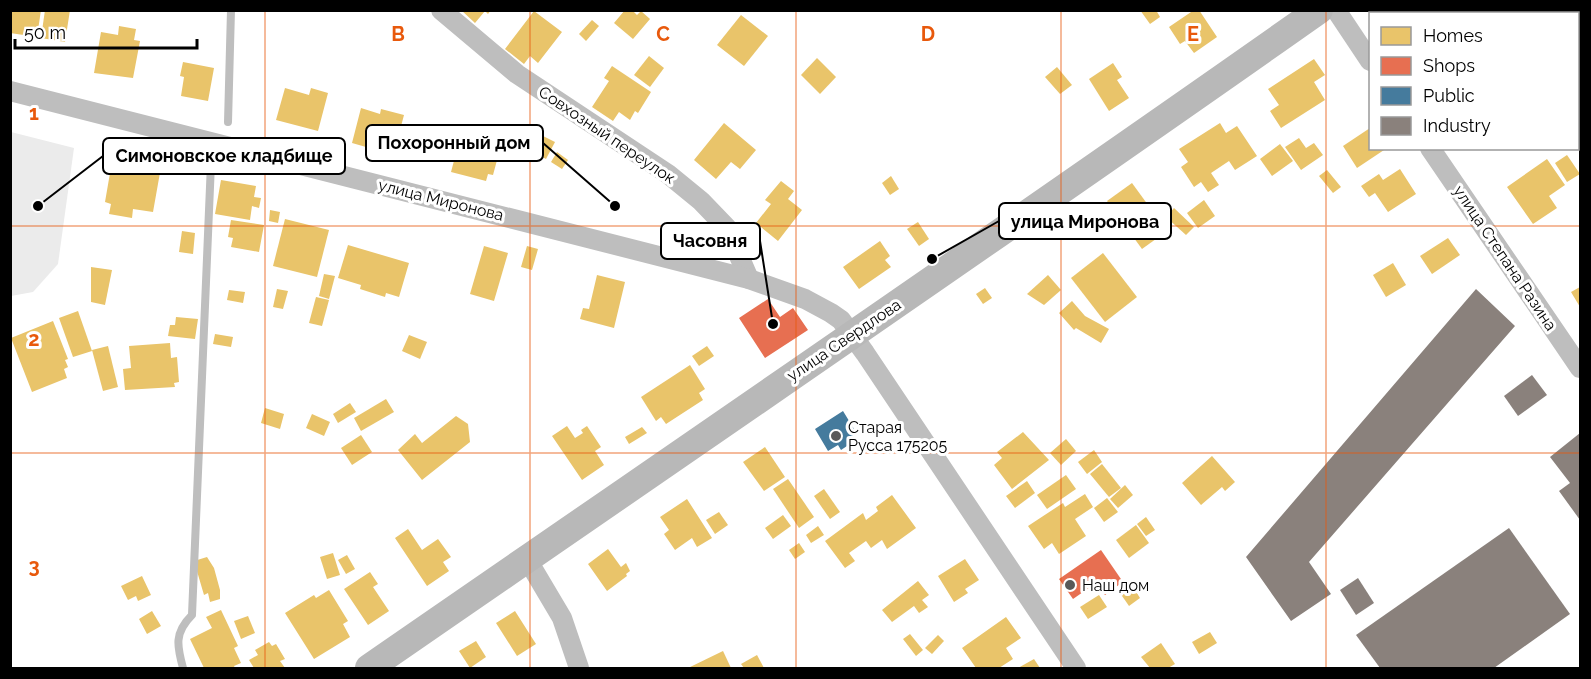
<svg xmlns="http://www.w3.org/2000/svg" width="1591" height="679" viewBox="0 0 1591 679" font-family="Raleway,sans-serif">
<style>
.green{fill:#ebebeb}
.homes{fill:#e9c46a}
.shops{fill:#e76f51}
.public{fill:#457b9d}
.industry{fill:#8a817c}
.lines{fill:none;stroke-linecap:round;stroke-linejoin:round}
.stream{stroke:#bebebe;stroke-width:8}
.street{stroke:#bebebe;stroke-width:20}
.secondary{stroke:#b8b8b8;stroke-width:28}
.grid{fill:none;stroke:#e8590c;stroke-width:1.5;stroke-opacity:0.55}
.poi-dot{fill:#595959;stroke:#fff;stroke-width:2}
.labels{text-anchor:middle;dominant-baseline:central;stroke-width:6;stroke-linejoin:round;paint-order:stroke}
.street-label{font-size:16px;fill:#000;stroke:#fff}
.poi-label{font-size:16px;fill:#000;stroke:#fff;text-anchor:start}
.grid-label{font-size:20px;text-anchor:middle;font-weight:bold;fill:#e8590c;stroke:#fff;stroke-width:6;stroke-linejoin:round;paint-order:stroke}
.leader{fill:none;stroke:#000;stroke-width:2}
.callout-dot{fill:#000;stroke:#fff;stroke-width:2}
.callout{fill:#fff;stroke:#000;stroke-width:2}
.callout-label{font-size:18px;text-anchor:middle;font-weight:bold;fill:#000}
</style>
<rect width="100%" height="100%" fill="#fff"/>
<polygon class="green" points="11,132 74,148 58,264 33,292 11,296"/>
<g class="homes">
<polygon points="10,10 41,10 37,37 10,33"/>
<polygon points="45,10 70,10 65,42 41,38"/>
<polygon points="461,10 491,10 488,14 485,11 475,23"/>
<polygon points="625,10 632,10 637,15 641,11 650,19 633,39 614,23"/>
<polygon points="1140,10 1156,10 1160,17 1150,24"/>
<polygon points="1194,10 1199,10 1217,37 1194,53 1185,41 1180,44 1169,27"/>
<polygon points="534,11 562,32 538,63 530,56 524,64 505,49"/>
<polygon points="741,15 768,36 744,66 717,45"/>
<polygon points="592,20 599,26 586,41 579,34"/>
<polygon points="119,26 136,29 134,40 140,41 133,78 94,73 101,32 118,35"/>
<polygon points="649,56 664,68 650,87 634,75"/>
<polygon points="817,58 836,77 820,94 801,75"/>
<polygon points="1314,59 1325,75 1314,82 1325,100 1281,128 1270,111 1279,105 1268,89"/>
<polygon points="183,62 214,68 208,101 181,96 184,77 180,76"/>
<polygon points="1113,63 1122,77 1117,80 1129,98 1109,111 1089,79"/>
<polygon points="612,66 651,92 638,113 635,111 630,120 619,112 613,121 592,107 609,81 604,78"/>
<polygon points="1057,67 1072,85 1060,94 1045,77"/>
<polygon points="285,88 309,95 311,88 328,93 318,131 276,120"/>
<polygon points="361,108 380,114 381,109 404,115 400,130 395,129 391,144 375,139 373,149 352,143"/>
<polygon points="724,123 756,150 740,169 731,162 716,179 694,160"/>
<polygon points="1220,123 1226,133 1237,126 1257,156 1235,170 1229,161 1211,173 1219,185 1208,192 1201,182 1194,187 1181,167 1188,162 1179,149"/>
<polygon points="463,127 503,138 493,175 488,174 486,181 451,172"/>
<polygon points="1370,128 1370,148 1387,148 1357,168 1343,146"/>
<polygon points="535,132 555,142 546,159 526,148"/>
<polygon points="1299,138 1306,148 1314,143 1323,155 1301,170 1285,147"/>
<polygon points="1280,144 1293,161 1272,176 1260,159"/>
<polygon points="557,152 568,160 562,169 551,162"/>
<polygon points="1567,155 1580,174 1567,182 1555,163"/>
<polygon points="1547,159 1565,185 1549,196 1557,208 1533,224 1507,187"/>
<polygon points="122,160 161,167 153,212 133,209 132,218 109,214 111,204 105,202 110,173 120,175"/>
<polygon points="1400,169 1416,194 1388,212 1375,193 1369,197 1361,186 1379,174 1383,180"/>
<polygon points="1327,170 1341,187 1333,193 1319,176"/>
<polygon points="891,176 899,189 890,195 882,183"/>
<polygon points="221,180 256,186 254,197 261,198 259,208 252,206 250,220 215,214"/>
<polygon points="781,181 794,191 788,199 802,210 778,241 756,223 771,204 765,200"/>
<polygon points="1132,183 1167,231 1142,249 1107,201"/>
<polygon points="1204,200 1215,216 1198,228 1187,213"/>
<polygon points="1174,208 1194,227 1186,235 1166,217"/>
<polygon points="270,210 280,212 278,223 269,221"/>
<polygon points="285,219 329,230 317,277 273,266"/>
<polygon points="231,220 264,225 259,252 231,247 233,238 228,237"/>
<polygon points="918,222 929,239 919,246 907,229"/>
<polygon points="182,231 195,233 193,254 179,252"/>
<polygon points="1448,238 1460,255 1432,274 1420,256"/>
<polygon points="880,241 890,256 885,260 891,267 859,289 843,267"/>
<polygon points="348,245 409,263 399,297 386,293 385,297 360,289 361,285 338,278"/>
<polygon points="484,246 508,253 494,301 470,294"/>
<polygon points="527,246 538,249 532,270 521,267"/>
<polygon points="1103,253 1137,297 1105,322 1071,278"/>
<polygon points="1393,263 1406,285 1386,297 1373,275"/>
<polygon points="91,267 112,270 105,305 91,302"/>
<polygon points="324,274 335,276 329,299 319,296"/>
<polygon points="597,275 625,282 614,328 580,319 583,308 589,309"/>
<polygon points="1048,275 1061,290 1044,305 1027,294"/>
<polygon points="1580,287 1580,307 1571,292"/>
<polygon points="985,288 992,298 983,304 976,294"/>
<polygon points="277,289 288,291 283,309 273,307"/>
<polygon points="229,290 245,292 243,303 227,300"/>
<polygon points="316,297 329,300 322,326 309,323"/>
<polygon points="1072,301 1085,316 1109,329 1101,343 1076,328 1074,330 1059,313"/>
<polygon points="78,311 92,351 73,357 59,318"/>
<polygon points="176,317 198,319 195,339 168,336 170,325 175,325"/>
<polygon points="53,321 68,359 65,360 68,367 64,369 67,378 32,392 11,338"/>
<polygon points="215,334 233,337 231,347 213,344"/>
<polygon points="409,335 427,342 420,359 402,351"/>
<polygon points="170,343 171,358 177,357 179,382 174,383 175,387 125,390 123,369 131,368 129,346"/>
<polygon points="108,346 118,387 103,391 92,350"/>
<polygon points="707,346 714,356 699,366 692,356"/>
<polygon points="690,365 705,389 699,393 703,400 666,424 661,417 656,421 641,397"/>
<polygon points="386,399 394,412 361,431 354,418"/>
<polygon points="350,403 356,412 338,423 333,414"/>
<polygon points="265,408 284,414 280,429 261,423"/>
<polygon points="312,414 330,422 324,436 306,428"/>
<polygon points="456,416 468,424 470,442 422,480 398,450 415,434 422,443"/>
<polygon points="567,426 575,438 583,433 581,430 587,426 601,447 595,451 604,465 582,480 552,436"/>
<polygon points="642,427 647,433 629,444 625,437"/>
<polygon points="1023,432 1049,460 1012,489 994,465 1002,458 997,452"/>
<polygon points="361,435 372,452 352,465 341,448"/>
<polygon points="1066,439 1076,451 1061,465 1050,453"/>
<polygon points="765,447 785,477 764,491 743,462"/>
<polygon points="1094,450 1102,462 1087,474 1078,462"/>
<polygon points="1212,456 1235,482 1225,491 1222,487 1201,505 1182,483"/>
<polygon points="1102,464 1121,488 1109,497 1090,474"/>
<polygon points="1066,475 1076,489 1047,509 1037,495"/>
<polygon points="788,479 814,517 799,528 773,489"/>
<polygon points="1027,481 1035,493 1015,508 1006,496"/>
<polygon points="1125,485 1133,495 1118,508 1110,499"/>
<polygon points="824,489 840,512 830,519 814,496"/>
<polygon points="1085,494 1093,507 1075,519 1086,536 1059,554 1052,543 1044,549 1028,526 1063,503 1065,507"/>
<polygon points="892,495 916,528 887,549 882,540 871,548 866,541 849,553 855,561 845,568 825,541 863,513 866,520 878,511 876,507"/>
<polygon points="1107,498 1118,512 1104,522 1094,508"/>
<polygon points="687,499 712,538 697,547 692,538 675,550 664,534 669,530 660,517"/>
<polygon points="719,512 728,525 715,534 706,520"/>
<polygon points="783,515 791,526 773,539 765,528"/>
<polygon points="1146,517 1155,530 1146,536 1137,524"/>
<polygon points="1136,525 1149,543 1129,558 1116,540"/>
<polygon points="818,526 824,535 811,543 806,535"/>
<polygon points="408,529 422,550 438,539 451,557 443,562 449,571 427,586 395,538"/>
<polygon points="799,543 805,552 795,559 789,550"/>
<polygon points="608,549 621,567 626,563 630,571 626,574 627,576 607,591 588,564"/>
<polygon points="333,553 340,575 327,579 320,557"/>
<polygon points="347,555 355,569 346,574 338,560"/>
<polygon points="207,557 214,568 220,590 220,599 210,602 208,593 204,595 194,561"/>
<polygon points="965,559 979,580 965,589 968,593 954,602 938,576"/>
<polygon points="370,572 378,584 373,587 389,611 368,625 344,589"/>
<polygon points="142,576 151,595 138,601 136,596 128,600 121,586"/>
<polygon points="918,581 929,595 922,600 928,607 919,613 914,606 892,622 882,610"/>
<polygon points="1132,585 1140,598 1129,606 1120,593"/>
<polygon points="329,590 348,621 343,624 350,637 314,659 285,613 314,595 316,598"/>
<polygon points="1099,595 1107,607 1088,619 1080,607"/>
<polygon points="221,610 238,646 234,648 241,663 234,666 235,668 204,668 190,639 212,628 206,617"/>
<polygon points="152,611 161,626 147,634 139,619"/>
<polygon points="515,611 536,644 517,656 496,623"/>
<polygon points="248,616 255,633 241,639 234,621"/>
<polygon points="1006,617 1021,638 1006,648 1013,659 999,668 976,668 962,648"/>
<polygon points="1210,632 1217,643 1199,654 1192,642"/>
<polygon points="910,634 923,650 916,656 903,639"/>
<polygon points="938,635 944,641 932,654 925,648"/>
<polygon points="476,641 486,657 470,668 459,651"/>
<polygon points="269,642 272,646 276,644 285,659 280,661 285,668 254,668 249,660 258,655 255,650"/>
<polygon points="1161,643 1175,664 1168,668 1150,668 1141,657"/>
<polygon points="723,651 731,668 688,668"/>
<polygon points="757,655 764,668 744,668 741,664"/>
<polygon points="1034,659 1040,668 1018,668"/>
</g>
<g class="shops">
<polygon points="1395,10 1437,10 1439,14 1396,14"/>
<polygon points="768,299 780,317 793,308 808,330 765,358 739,318"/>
<polygon points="1101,550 1123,582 1105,595 1096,583 1073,599 1059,579"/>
</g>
<polygon class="public" points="843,411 854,429 850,431 856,440 841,450 838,445 828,451 815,429"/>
<g class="industry">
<polygon points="1476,289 1515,326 1309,562 1331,594 1291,621 1246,557"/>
<polygon points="1532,375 1547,395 1518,416 1504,396"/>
<polygon points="1580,433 1580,520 1559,491 1570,483 1550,457"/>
<polygon points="1509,528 1570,614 1494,668 1380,668 1356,635"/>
<polygon points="1358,578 1374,603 1356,615 1340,590"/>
</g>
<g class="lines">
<g class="stream">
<polyline points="228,122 231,10"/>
<path d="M 183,668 C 177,646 174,633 192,615 L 211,163"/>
</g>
<g class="street">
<polyline points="441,10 517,74 668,174 701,201 727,228 749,279"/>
<polyline points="1336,10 1370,61"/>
<polyline points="10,91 749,279 805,299 831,313 841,320 865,353 1076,668"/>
<polyline points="1430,148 1580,368"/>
<polyline points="527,559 562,618 579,668"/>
</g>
<path class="secondary" d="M 369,668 C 686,449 1004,232 1319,10"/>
</g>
<path class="grid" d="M 265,10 L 265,668M 530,10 L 530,668M 796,10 L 796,668M 1061,10 L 1061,668M 1326,10 L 1326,668M 10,226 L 1580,226M 10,453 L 1580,453"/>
<g class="poi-dot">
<circle cx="836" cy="436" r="6"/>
<circle cx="1070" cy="585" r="6"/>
</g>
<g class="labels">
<g class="street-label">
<text transform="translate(607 135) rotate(34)">Совхозный переулок</text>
<text transform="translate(441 200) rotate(14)">улица Миронова</text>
<text transform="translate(1505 258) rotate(56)">улица Степана Разина</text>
<text transform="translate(844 340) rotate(-34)">улица Свердлова</text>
</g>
<g class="poi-label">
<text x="848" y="427">Старая<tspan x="848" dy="18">Русса 175205</tspan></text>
<text x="1082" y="585">Наш дом</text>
</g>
</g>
<g class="grid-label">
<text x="398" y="41">B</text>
<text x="663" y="41">C</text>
<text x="928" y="41">D</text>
<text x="1193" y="41">E</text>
<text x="34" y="120">1</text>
<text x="34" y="346">2</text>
<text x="34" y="573">3</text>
</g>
<path class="leader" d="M615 206L543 143M38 206L103 156M932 259L999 221M773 324L760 241"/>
<g class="callout-dot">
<circle cx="615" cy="206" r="6"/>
<circle cx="38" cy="206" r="6"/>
<circle cx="932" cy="259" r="6"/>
<circle cx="773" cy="324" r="6"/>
</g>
<g class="callout">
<rect x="366" y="125" width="177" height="36" rx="6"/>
<rect x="103" y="138" width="242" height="36" rx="6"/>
<rect x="999" y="203" width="172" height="36" rx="6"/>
<rect x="661" y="223" width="99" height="36" rx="6"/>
</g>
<g class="callout-label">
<text x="454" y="149">Похоронный дом</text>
<text x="224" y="162">Симоновское кладбище</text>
<text x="1085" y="228">улица Миронова</text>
<text x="710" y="247">Часовня</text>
</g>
<rect width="1591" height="679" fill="none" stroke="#000000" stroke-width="24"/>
<rect x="1369" y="12" width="210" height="138" fill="#ffffff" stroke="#999999" stroke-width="1.5"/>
<rect x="1381" y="27" width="30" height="18" fill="#e9c46a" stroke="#999999" stroke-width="1.5"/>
<text x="1423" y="42" font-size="18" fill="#000000">Homes</text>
<rect x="1381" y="57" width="30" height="18" fill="#e76f51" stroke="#999999" stroke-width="1.5"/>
<text x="1423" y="72" font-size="18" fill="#000000">Shops</text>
<rect x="1381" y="87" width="30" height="18" fill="#457b9d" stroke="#999999" stroke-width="1.5"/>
<text x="1423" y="102" font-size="18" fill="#000000">Public</text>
<rect x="1381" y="117" width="30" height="18" fill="#8a817c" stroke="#999999" stroke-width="1.5"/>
<text x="1423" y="132" font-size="18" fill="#000000">Industry</text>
<path d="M15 39v9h182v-9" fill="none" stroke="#000000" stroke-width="3"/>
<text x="24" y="39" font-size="18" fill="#000000" stroke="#ffffff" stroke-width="4.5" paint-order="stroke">50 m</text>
</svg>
